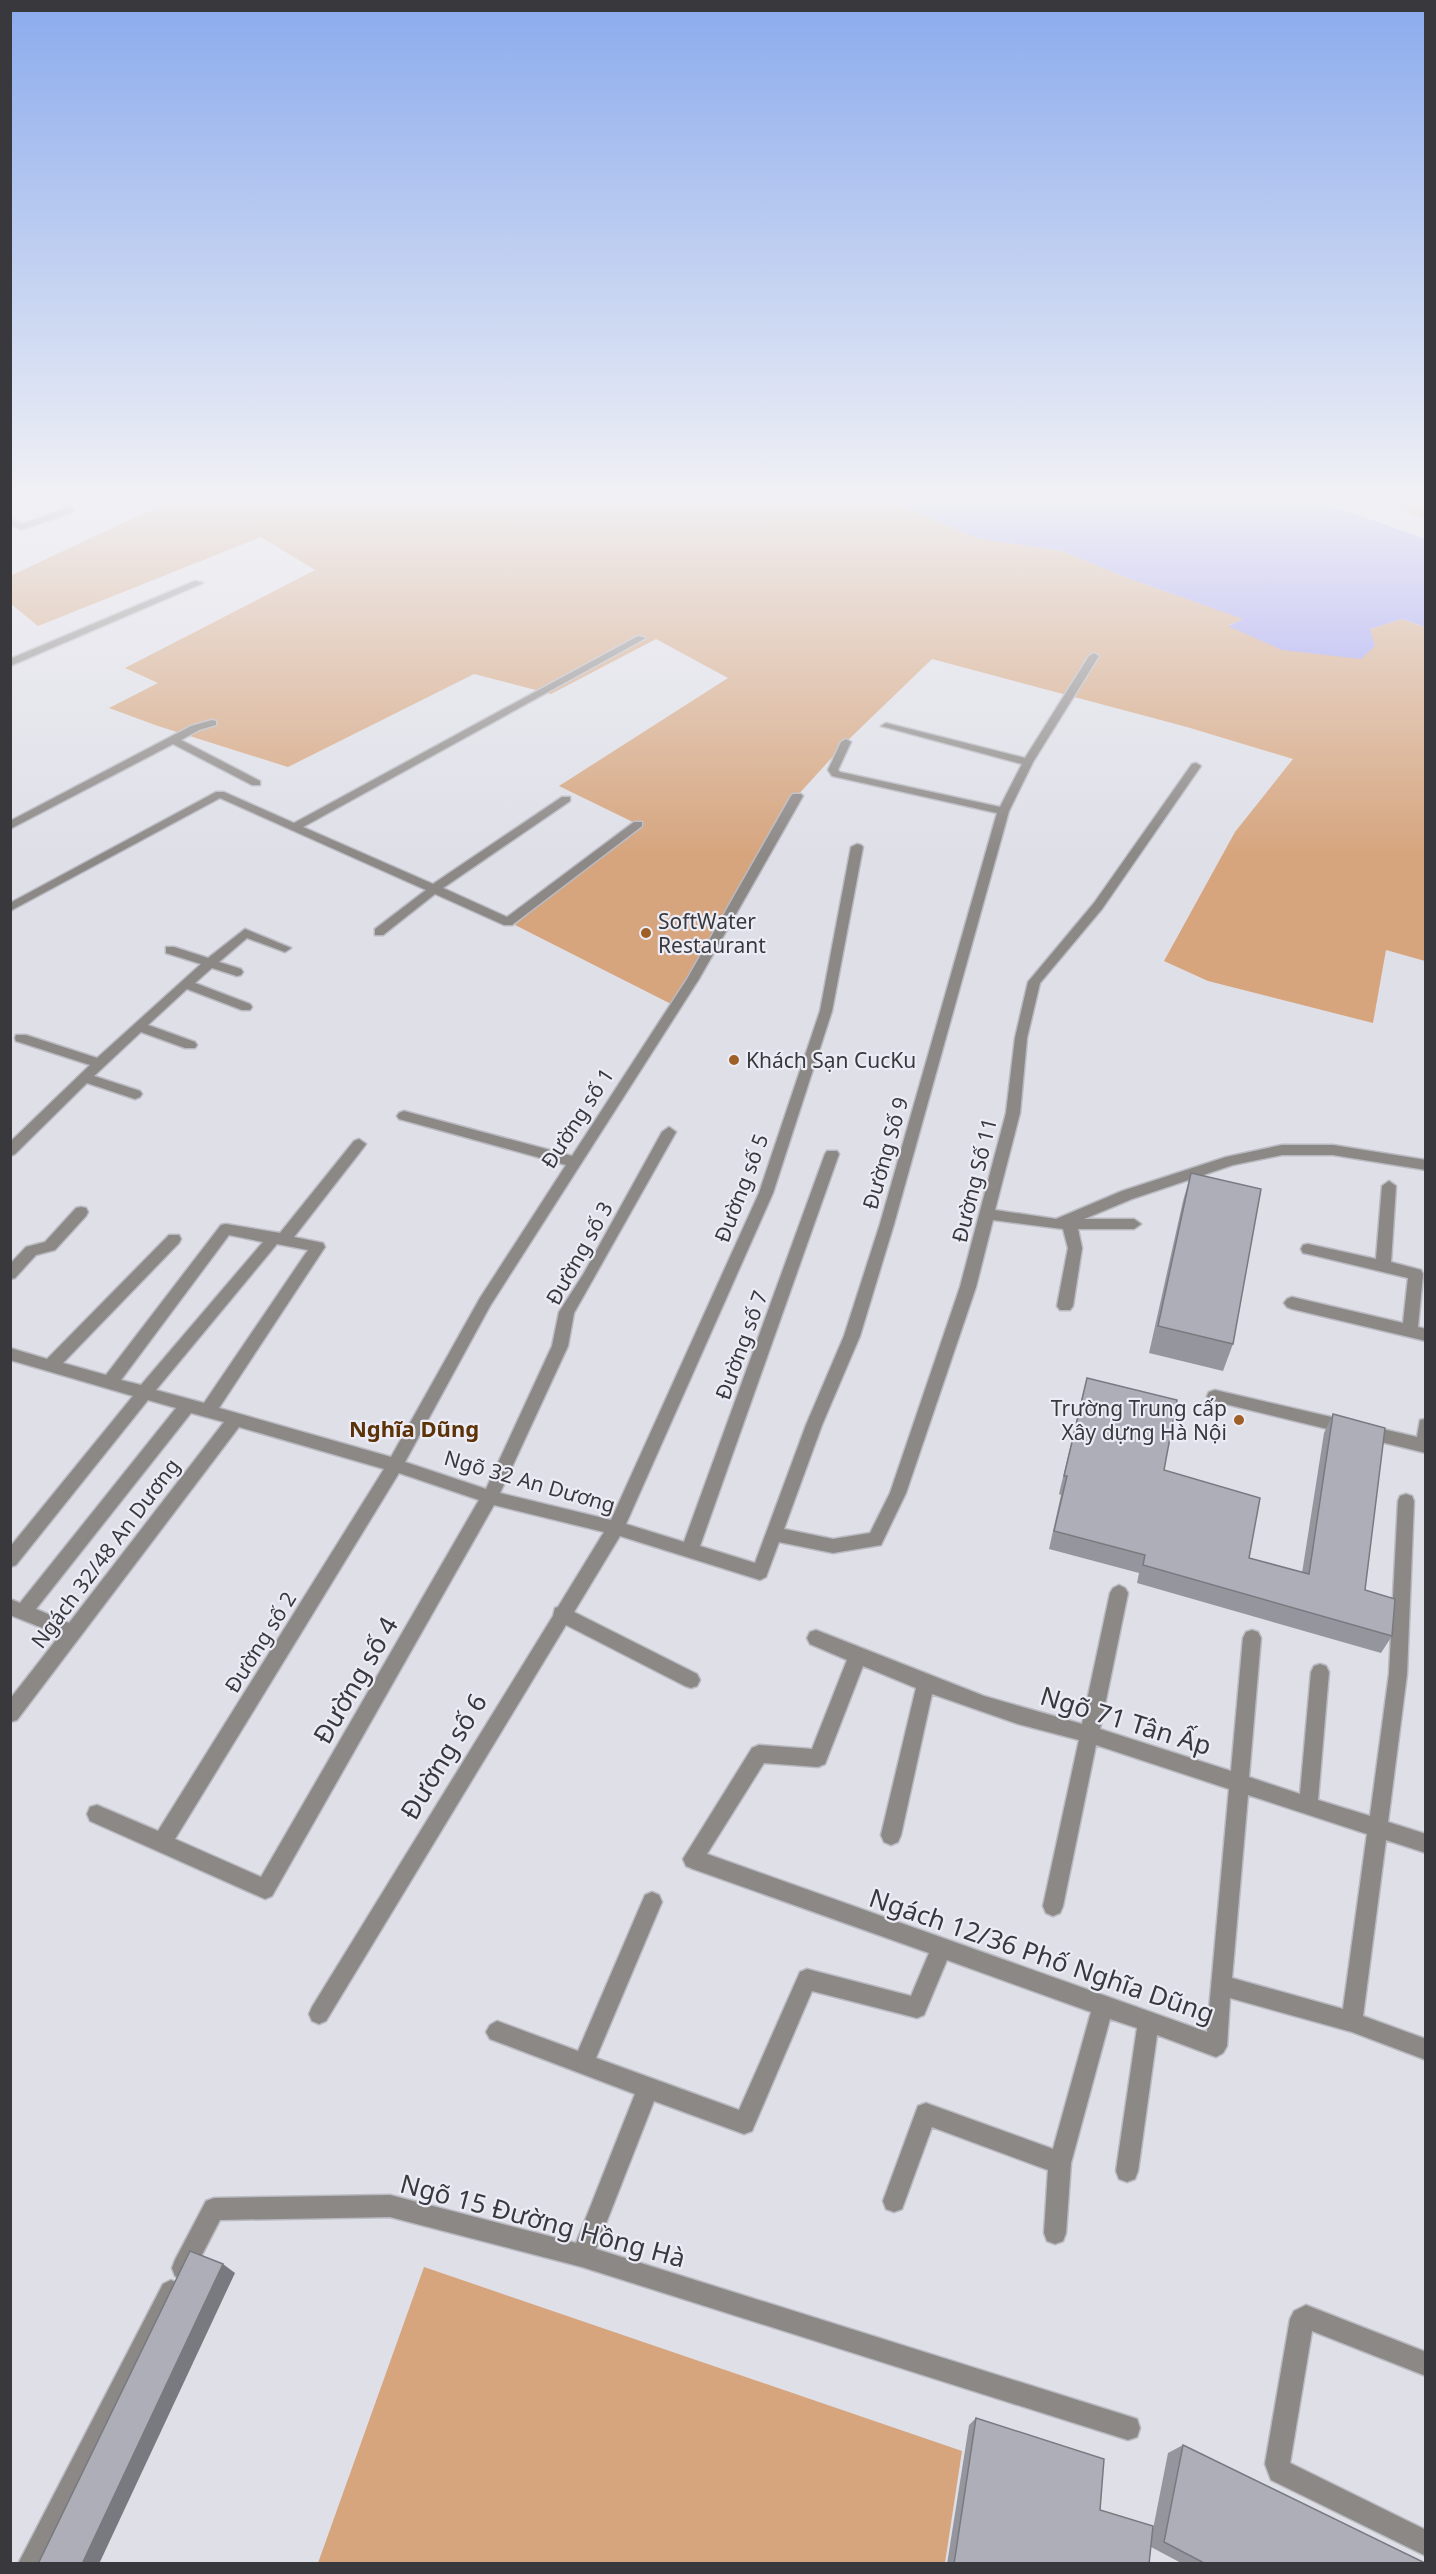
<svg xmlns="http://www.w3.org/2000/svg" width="1436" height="2574" viewBox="0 0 1436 2574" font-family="'Noto Sans',sans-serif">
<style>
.green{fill:#d6a57e}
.water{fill:#9f9df4}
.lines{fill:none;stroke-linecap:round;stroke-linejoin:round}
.minor-casing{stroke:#babac2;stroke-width:3}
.minor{fill:#8c8886;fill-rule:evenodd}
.wall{fill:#95969d}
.shaded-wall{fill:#797a80}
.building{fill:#adaeb7;stroke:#797a80;stroke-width:1.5}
.poi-dot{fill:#9f6027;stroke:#ececf6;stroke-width:2}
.labels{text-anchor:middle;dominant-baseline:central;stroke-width:4.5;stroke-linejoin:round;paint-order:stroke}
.poi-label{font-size:21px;fill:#39393d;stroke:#ececf6;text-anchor:start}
.street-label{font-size:21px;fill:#39393d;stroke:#ececf6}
.neighbourhood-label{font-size:22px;font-weight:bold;fill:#5c3207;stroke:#ececf6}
.near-street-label{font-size:26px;fill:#39393d;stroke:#ececf6}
</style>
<rect width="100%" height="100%" fill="#dfdfe8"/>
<g class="green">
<polygon points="185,494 864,494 902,506 977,538 1062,551 1128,578 1244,619 1229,625 1370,629 1402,619 1425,627 1425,961 1386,950 1373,1023 1208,981 1164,961 1235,832 1293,759 1187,727 932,659 846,742 797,796 675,1006 515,925 637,824 559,786 728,678 656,639 551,694 474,674 288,767 158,726 109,708 158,683 125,668 315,570 261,537 38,626 11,604 10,576"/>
<polygon points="1358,494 1425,494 1425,519"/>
<polygon points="424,2267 962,2451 945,2563 318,2563"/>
</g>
<polygon class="water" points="864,494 1299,494 1425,539 1425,627 1402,619 1370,629 1375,646 1361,659 1282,650 1228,626 1243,619 1128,578 1062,551 977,538 902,506"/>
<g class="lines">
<g class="minor-casing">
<g id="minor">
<polygon points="70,507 74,510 73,512 21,530 10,525 10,518 22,524"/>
<polygon points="195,581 203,583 10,666 10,659"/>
<polygon points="638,636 646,638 303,827 433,884 562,797 570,797 570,801 443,888 507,917 634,822 642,822 642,826 512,925 504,925 435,894 383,935 375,935 375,929 426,890 220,798 10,911 10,903 216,792 224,792 294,823"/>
<path d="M 1094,653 L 1099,656 L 1033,762 L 1009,811 L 894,1224 L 860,1336 L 822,1425 L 784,1529 L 833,1539 L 870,1533 L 890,1493 L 960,1287 L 1006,1113 L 1015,1038 L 1028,982 L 1094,903 L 1192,764 L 1196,763 L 1201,766 L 1102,909 L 1040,983 L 1027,1038 L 1020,1113 L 995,1210 L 1056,1219 L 1122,1191 L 1226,1157 L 1282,1145 L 1333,1145 L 1426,1160 L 1426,1170 L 1333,1155 L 1282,1155 L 1233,1165 L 1132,1199 L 1084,1219 L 1134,1219 L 1141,1224 L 1134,1229 L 1078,1229 L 1082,1248 L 1073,1306 L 1070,1310 L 1060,1310 L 1057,1306 L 1068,1248 L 1063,1229 L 993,1220 L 976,1287 L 906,1493 L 881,1545 L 833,1553 L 779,1542 L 766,1577 L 760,1580 L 620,1536 L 574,1612 L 697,1674 L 700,1680 L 697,1686 L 691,1688 L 685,1686 L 566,1625 L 326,2021 L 319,2024 L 312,2021 L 309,2014 L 312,2007 L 553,1616 L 555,1608 L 558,1607 L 604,1532 L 494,1505 L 272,1896 L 265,1899 L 90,1821 L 87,1814 L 90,1807 L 97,1805 L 158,1831 L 384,1469 L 239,1427 L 17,1720 L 10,1722 L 10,1699 L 60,1635 L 10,1615 L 10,1599 L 20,1603 L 176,1408 L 148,1400 L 16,1565 L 10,1567 L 10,1547 L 133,1396 L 10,1360 L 10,1348 L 47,1359 L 169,1235 L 179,1235 L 181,1239 L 179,1243 L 63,1363 L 106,1375 L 221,1225 L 226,1224 L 280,1233 L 354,1141 L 359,1139 L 366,1144 L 364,1147 L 294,1237 L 323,1243 L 325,1247 L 219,1408 L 391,1457 L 480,1298 L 566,1165 L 399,1119 L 397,1116 L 399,1113 L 404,1111 L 572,1156 L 687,979 L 791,796 L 793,794 L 801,794 L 803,796 L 699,979 L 490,1306 L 405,1462 L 486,1489 L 552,1346 L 559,1312 L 584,1273 L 662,1132 L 669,1127 L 676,1132 L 574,1313 L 568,1346 L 500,1493 L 611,1520 L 759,1193 L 820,1011 L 851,847 L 857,844 L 861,845 L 863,847 L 832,1011 L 773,1193 L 626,1524 L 684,1542 L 825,1154 L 827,1151 L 837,1151 L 839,1154 L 700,1546 L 755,1563 L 806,1425 L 844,1336 L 880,1224 L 997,813 L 832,776 L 828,770 L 841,742 L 846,739 L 851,742 L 838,770 L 840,772 L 1000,807 L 1022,764 L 881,726 L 886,723 L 1025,758 L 1089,656 ZM 229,1235 L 263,1242 L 141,1385 L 121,1380 ZM 277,1244 L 308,1250 L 204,1403 L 156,1390 ZM 191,1413 L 224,1422 L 69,1623 L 36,1609 ZM 399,1473 L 479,1500 L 261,1877 L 175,1839 Z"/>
<polygon points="212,720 216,721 216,725 199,730 181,740 260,781 260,785 252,785 173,744 10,829 10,821 191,726"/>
<polygon points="245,929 291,948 285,952 247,938 219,962 241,969 243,972 241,975 237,976 212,968 195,983 250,1004 252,1007 250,1010 242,1010 187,989 148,1025 195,1042 197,1045 195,1048 185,1048 141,1032 94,1076 140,1091 142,1094 140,1097 135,1099 87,1083 15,1154 10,1156 10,1142 90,1065 16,1041 15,1038 16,1035 26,1035 97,1058 201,964 166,953 166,947 174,947 208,958"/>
<polygon points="1389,1181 1396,1186 1391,1262 1421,1270 1423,1274 1418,1327 1426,1329 1426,1341 1292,1309 1287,1307 1284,1303 1287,1299 1292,1297 1403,1323 1408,1278 1308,1254 1303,1253 1301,1249 1303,1245 1308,1244 1376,1259 1382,1186"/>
<polygon points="81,1207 86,1208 88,1212 86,1216 55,1250 36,1255 15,1278 10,1279 10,1264 26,1247 45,1242 76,1208"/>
<polygon points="1215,1390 1417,1437 1420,1420 1426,1419 1426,1453 1209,1400 1207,1396 1209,1392"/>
<path d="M 1406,1494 L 1412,1496 L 1414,1501 L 1407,1674 L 1388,1822 L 1426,1834 L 1426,1853 L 1386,1840 L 1363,2016 L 1426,2039 L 1426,2060 L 1352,2032 L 1230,1998 L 1227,2046 L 1223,2053 L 1216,2057 L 1157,2035 L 1138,2171 L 1135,2179 L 1127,2182 L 1119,2179 L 1116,2171 L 1137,2028 L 1110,2019 L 1071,2163 L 1066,2233 L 1063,2241 L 1055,2244 L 1047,2241 L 1044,2233 L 1048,2170 L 932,2127 L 902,2209 L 894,2212 L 886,2209 L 883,2201 L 918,2106 L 926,2103 L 1053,2149 L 1091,2012 L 947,1960 L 924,2015 L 917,2018 L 812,1991 L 752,2131 L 744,2134 L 654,2101 L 596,2249 L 1128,2416 L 1137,2419 L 1140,2428 L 1137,2437 L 1128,2440 L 582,2267 L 390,2217 L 220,2220 L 191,2276 L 183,2279 L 175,2276 L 172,2268 L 175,2260 L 206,2201 L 214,2198 L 390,2195 L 576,2243 L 635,2094 L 490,2039 L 486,2032 L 490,2025 L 497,2021 L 578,2051 L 645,1895 L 652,1892 L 659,1895 L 662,1902 L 596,2058 L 739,2110 L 800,1972 L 807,1969 L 911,1996 L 929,1953 L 693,1869 L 686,1866 L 683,1859 L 752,1748 L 759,1745 L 812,1749 L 847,1660 L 810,1644 L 807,1638 L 810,1632 L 816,1630 L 984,1696 L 1082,1724 L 1110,1593 L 1113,1588 L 1119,1585 L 1125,1588 L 1128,1593 L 1100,1729 L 1231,1771 L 1243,1638 L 1246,1632 L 1252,1630 L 1258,1632 L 1261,1638 L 1249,1777 L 1300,1794 L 1311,1672 L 1314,1666 L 1320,1664 L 1326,1666 L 1329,1672 L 1318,1800 L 1370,1816 L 1389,1674 L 1398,1501 L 1400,1496 ZM 863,1666 L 916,1688 L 881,1835 L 884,1842 L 891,1845 L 898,1842 L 901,1835 L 932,1694 L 1018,1724 L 1079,1740 L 1043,1906 L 1046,1913 L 1053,1916 L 1060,1913 L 1063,1906 L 1096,1745 L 1229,1789 L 1207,2032 L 707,1854 L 764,1763 L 818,1767 L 825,1764 ZM 1248,1795 L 1367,1834 L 1343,2009 L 1232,1978 Z"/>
<polygon points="171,2280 179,2284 183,2292 179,2300 44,2564 18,2564 163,2284"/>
<polygon points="1306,2305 1426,2352 1426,2376 1312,2331 1290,2463 1426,2530 1426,2556 1271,2480 1265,2464 1290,2319 1294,2311"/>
</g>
</g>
<use href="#minor" class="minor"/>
</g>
<g class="wall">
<polygon points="1191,1173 1233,1344 1223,1371 1149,1353 1183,1201"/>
<polygon points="1087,1378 1164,1470 1249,1558 1302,1573 1324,1433 1333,1414 1365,1590 1392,1636 1381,1653 1137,1583 1139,1573 1049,1549 1061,1495 1059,1494 1082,1397"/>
<polygon points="976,2418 1100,2510 1153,2529 1168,2453 1183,2445 1425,2564 1183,2564 1151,2547 1149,2564 947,2564 969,2425"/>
</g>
<polygon class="shaded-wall" points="223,2264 235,2273 99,2564 82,2564"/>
<g class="building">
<polygon points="1191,1173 1261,1189 1233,1344 1158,1326"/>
<polygon points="1087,1378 1177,1400 1164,1470 1260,1498 1249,1558 1309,1574 1333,1414 1385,1428 1365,1590 1395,1599 1392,1636 1143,1565 1145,1555 1054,1531 1067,1476 1064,1476"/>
<polygon points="190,2251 223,2264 82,2564 38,2564"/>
<polygon points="976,2418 1104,2459 1100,2510 1153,2526 1149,2564 954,2564"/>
<polygon points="1183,2445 1425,2563 1425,2564 1206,2564 1164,2542"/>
</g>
<linearGradient id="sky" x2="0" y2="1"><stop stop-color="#8babed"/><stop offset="0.58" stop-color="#f1f1f5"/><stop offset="1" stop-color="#f1f1f5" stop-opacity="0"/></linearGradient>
<rect width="1436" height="855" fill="url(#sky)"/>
<g class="poi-dot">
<circle cx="646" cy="933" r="6"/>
<circle cx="734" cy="1060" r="6"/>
<circle cx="1239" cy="1420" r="6"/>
</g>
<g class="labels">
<g class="poi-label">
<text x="658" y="921">SoftWater<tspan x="658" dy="24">Restaurant</tspan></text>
<text x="746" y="1060">Khách Sạn CucKu</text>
<text x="1227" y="1408" text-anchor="end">Trường Trung cấp<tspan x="1227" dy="24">Xây dựng Hà Nội</tspan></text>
</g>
<g class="street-label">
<text transform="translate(577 1118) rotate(-57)">Đường số 1</text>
<text transform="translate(885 1153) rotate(-74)">Đường Số 9</text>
<text transform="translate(974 1180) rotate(-76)">Đường Số 11</text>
<text transform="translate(741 1188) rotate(-69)">Đường số 5</text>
<text transform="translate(579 1253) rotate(-61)">Đường số 3</text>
<text transform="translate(741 1345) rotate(-70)">Đường số 7</text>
<text transform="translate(530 1481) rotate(16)">Ngõ 32 An Dương</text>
<text transform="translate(105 1553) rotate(-53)">Ngách 32/48 An Dương</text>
<text transform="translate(260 1642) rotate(-58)">Đường số 2</text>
</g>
<g class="neighbourhood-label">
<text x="414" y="1428">Nghĩa Dũng</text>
</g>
<g class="near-street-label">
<text transform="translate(355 1680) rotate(-60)">Đường số 4</text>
<text transform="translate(1126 1720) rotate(17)">Ngõ 71 Tân Ấp</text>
<text transform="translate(443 1756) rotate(-59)">Đường số 6</text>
<text transform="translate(1042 1955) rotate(19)">Ngách 12/36 Phố Nghĩa Dũng</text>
<text transform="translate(543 2220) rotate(15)">Ngõ 15 Đường Hồng Hà</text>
</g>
</g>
<rect width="1436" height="2574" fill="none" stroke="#39393d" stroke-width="24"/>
</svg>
